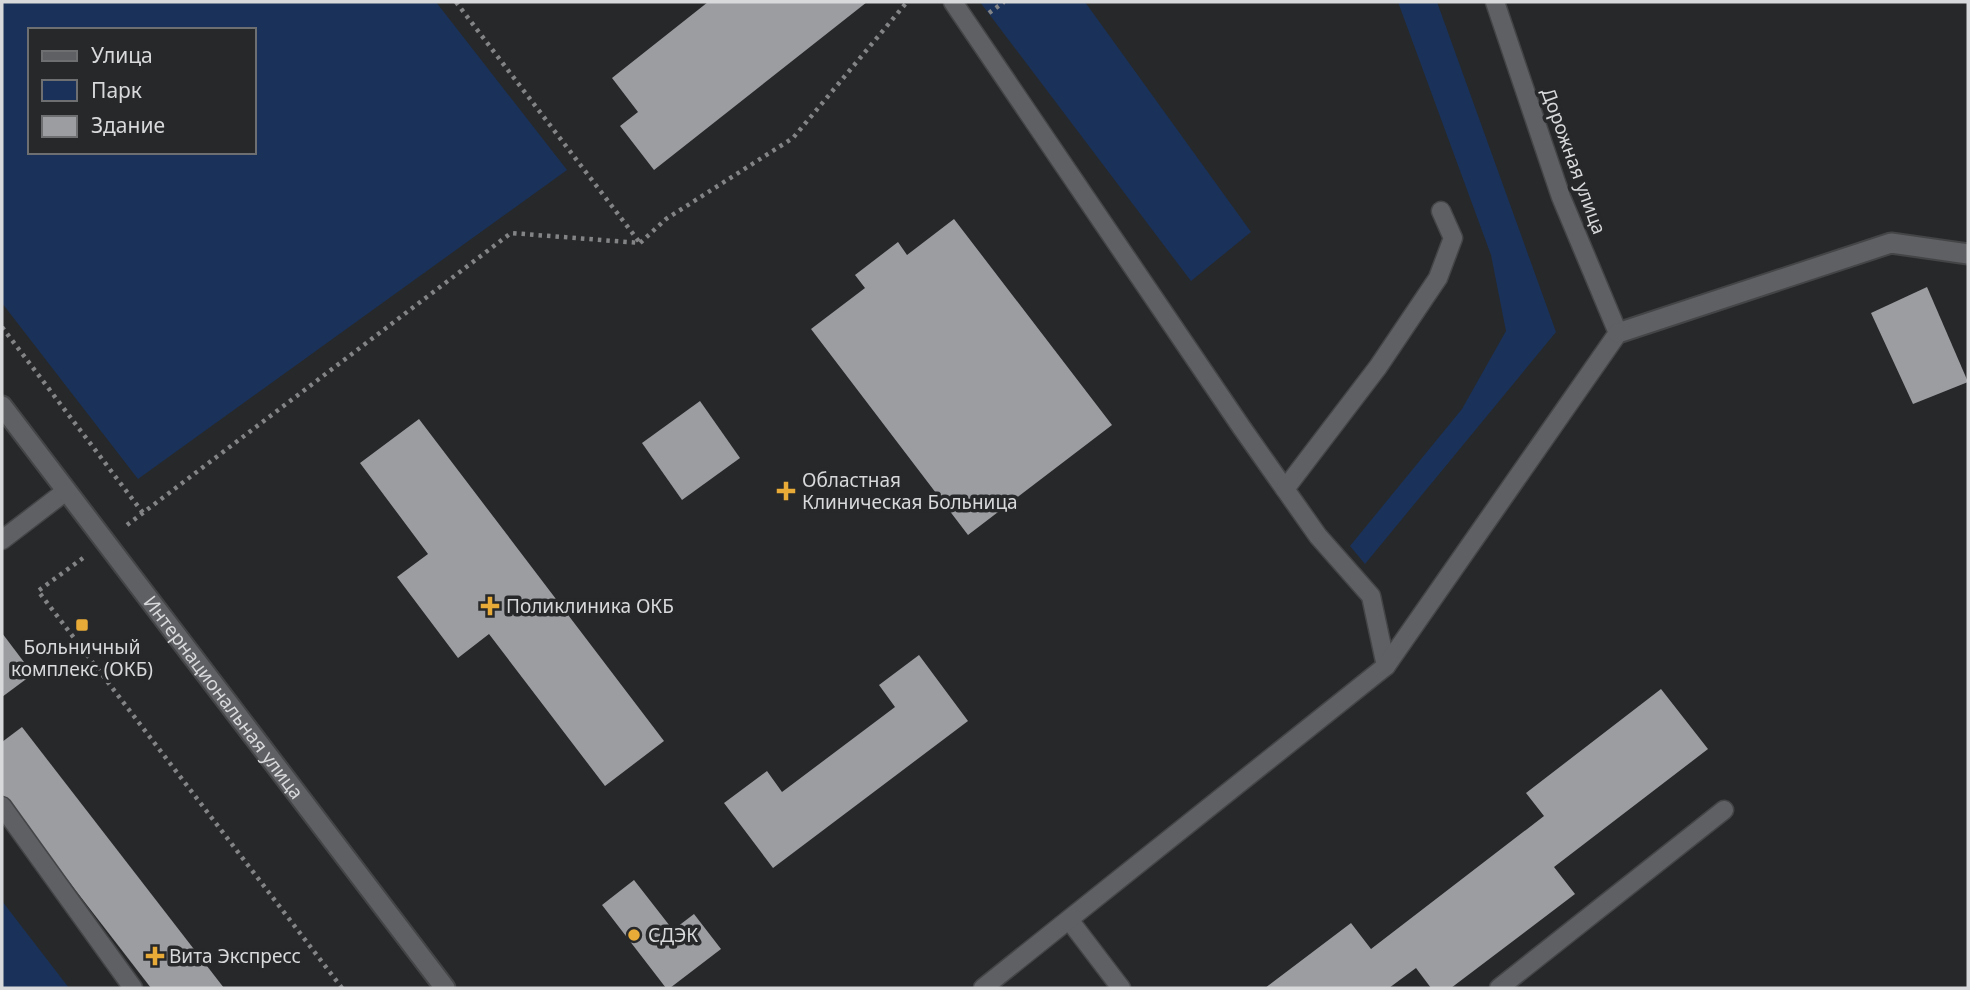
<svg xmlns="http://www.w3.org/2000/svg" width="1970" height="990" viewBox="0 0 1970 990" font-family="'Noto Sans',sans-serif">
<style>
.green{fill:#1a3259;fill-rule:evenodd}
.building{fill:#9b9da0}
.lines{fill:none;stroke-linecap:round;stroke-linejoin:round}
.service-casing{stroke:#444547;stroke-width:21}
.minor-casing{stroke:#444547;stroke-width:23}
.secondary-casing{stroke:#444547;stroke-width:23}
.path{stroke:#838486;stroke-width:4.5;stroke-dasharray:3.5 5;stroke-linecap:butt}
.service{stroke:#5e6063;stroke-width:18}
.minor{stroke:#5e6063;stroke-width:19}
.secondary{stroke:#5e6063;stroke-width:19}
.poi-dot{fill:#e8ab37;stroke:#27282a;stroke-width:2.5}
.labels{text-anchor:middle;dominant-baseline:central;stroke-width:7;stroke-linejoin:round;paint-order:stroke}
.street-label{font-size:19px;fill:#d8d9db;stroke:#27282a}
.poi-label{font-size:19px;fill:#d8d9db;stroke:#27282a;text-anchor:start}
</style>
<rect width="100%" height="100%" fill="#27282a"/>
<g class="green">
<path d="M 2,2 L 436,2 L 567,170 L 138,479 L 2,303 ZM 30,30 L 254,30 L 254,152 L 30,152 Z"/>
<polygon points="980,2 1085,2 1251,232 1191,281"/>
<polygon points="1398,2 1437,2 1556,332 1365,564 1350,546 1462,409 1506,331 1491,255"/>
<polygon points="2,901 69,988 2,988"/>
</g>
<g class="building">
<polygon points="708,2 867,2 654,170 620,126 638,112 612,78"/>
<polygon points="954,219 1112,425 968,535 811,329 865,288 855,275 898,242 907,255"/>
<polygon points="1927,287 1968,382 1913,404 1871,313"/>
<polygon points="700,401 740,458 682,500 642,443"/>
<polygon points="419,419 664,741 605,786 489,634 458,658 397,577 428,554 360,463"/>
<polygon points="2,633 33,674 2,697"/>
<polygon points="919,655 968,721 773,868 724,803 767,771 782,792 895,707 879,685"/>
<polygon points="1661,689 1708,749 1554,867 1575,894 1451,988 1431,988 1416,968 1389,988 1265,988 1351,923 1371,949 1544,816 1526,793"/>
<polygon points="22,727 224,988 151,988 2,795 2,742"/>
<polygon points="634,880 673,930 694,914 721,949 670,988 666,988 602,905"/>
</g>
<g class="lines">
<g class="service-casing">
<g id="service">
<polyline points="953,2 1242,428 1318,536 1371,596 1386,666"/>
<polyline points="1285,489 1378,367 1438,278 1453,238 1441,211"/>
<polyline points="2,540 66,491"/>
<polyline points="2,806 133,988"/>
<polyline points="1070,921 1121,988"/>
<polyline points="983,988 1386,666 1618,333 1561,197 1495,2"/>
<polyline points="1499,988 1724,810"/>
</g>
</g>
<g class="minor-casing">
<polyline id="minor" points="1618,333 1891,243 1968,254"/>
</g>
<g class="secondary-casing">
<g id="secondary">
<path id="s1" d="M 2,406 L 445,988"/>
</g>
</g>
<g class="path">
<polyline points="456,2 640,243"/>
<polyline points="989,13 1004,2"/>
<polyline points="2,327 143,513"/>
<polyline points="127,525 511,233 640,243 666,219 793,138 907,2"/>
<polyline points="83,558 38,591 342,988"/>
</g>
<use href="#service" class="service"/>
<use href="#minor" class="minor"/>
<use href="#secondary" class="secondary"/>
</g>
<g class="poi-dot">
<path d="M782.5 480.5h7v7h7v7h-7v7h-7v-7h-7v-7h7z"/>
<path d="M486.5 595.5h7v7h7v7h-7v7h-7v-7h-7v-7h7z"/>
<rect x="75" y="618" width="14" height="14" rx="3.5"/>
<circle cx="634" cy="935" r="7"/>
<path d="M151.5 945.5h7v7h7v7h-7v7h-7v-7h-7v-7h7z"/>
</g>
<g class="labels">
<g class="street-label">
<text transform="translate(1574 161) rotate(70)">Дорожная улица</text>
<text stroke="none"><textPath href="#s1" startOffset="366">Интернациональная улица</textPath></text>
</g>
<g class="poi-label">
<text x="802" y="480">Областная<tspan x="802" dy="22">Клиническая Больница</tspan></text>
<text x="506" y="606">Поликлиника ОКБ</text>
<text x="82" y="647" text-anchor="middle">Больничный<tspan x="82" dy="22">комплекс (ОКБ)</tspan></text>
<text x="648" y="935">СДЭК</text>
<text x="169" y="956">Вита Экспресс</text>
</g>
</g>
<rect width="1970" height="990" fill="none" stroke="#d8d9db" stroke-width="7"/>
<rect x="28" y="28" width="228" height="126" fill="#27282a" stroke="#6e6f71" stroke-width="2"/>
<rect x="42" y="51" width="35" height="10" fill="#5e6063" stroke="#6e6f71" stroke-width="2"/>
<text x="91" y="63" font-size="21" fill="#d8d9db">Улица</text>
<rect x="42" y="80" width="35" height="21" fill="#1a3259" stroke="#6e6f71" stroke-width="2"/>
<text x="91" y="98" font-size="21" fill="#d8d9db">Парк</text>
<rect x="42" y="116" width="35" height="21" fill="#9b9da0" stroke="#6e6f71" stroke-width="2"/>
<text x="91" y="133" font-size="21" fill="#d8d9db">Здание</text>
</svg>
